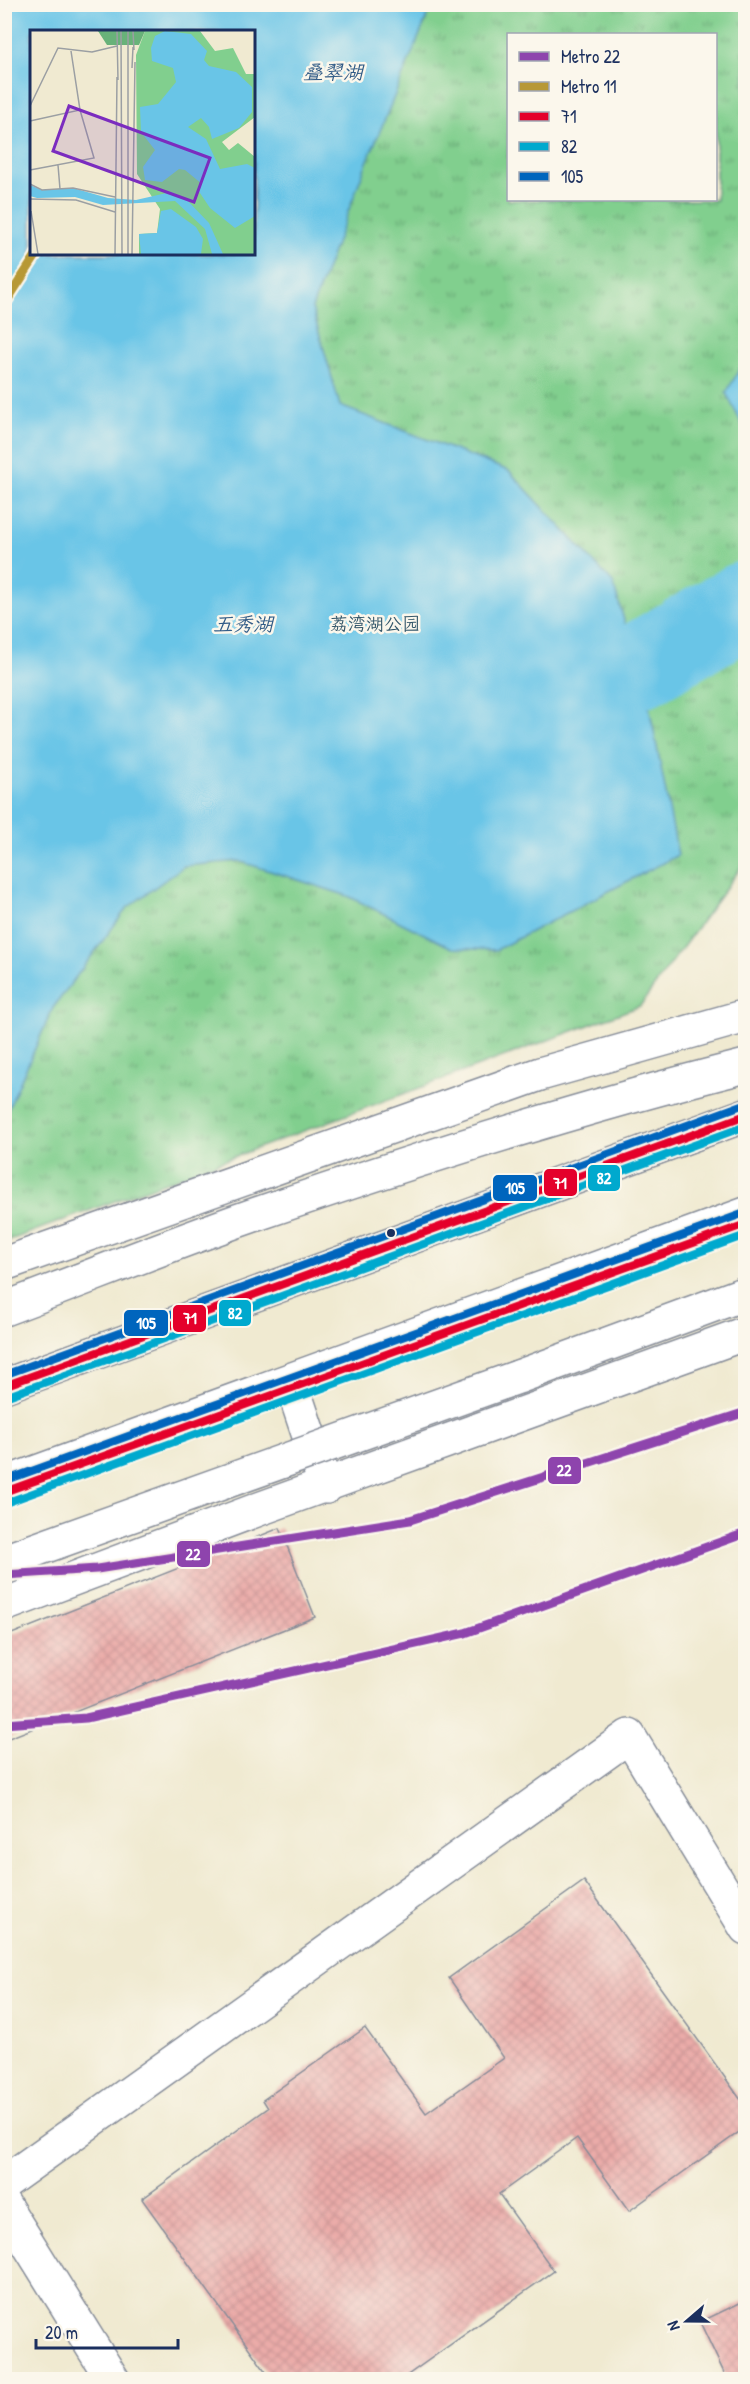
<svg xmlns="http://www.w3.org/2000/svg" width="750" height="2384" viewBox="0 0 750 2384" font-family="'Patrick Hand','LXGW WenKai TC',sans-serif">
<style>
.grass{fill:url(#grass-tufts);stroke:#4e7f76;stroke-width:1.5;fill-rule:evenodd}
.water{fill:#69c5e7;stroke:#427aa2;stroke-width:1.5;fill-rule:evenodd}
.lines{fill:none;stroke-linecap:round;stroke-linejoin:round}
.river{stroke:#69c5e7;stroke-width:86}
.building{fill:url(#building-cross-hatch)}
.street-casing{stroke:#868c98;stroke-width:36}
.secondary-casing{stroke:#868c98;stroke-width:36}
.highway-casing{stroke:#868c98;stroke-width:36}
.street{stroke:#fff;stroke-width:33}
.secondary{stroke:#fff;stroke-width:33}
.highway{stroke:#fff;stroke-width:33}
.highway-bridge-casing{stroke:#868c98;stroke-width:36;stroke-linecap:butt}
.highway-bridge{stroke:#fff;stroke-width:33}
.bus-1-casing{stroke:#fbf7ec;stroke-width:12}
.bus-2-casing{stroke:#fbf7ec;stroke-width:12}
.bus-3-casing{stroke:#fbf7ec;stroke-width:12}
.bus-1{stroke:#e4002b;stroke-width:8}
.bus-2{stroke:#00a9ce;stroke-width:8}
.bus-3{stroke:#0065bd;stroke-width:8}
.metro-1-casing{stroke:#fbf7ec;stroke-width:14}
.metro-2-casing{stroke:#fbf7ec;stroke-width:14}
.metro-1{stroke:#8e44ad;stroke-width:9}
.metro-2{stroke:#b79836;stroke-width:9}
.bus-dot{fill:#1b2f5e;stroke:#fbf7ec;stroke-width:2}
.labels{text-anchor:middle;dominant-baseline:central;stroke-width:5;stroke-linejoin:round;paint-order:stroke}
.park-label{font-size:18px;fill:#34576a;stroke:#fbf7ec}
.water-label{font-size:20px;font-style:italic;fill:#325c87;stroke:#fbf7ec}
.inset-road{fill:none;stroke:#9b9fa3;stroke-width:1.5}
.view{fill:#7b2cbf;fill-opacity:0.15;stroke:#7b2cbf;stroke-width:3}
.inset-edge{fill:none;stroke:#1b2f5e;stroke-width:3}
.line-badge{stroke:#fbf7ec;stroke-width:2}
.badge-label{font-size:16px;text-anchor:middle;font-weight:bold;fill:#fff}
</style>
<defs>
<pattern id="grass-tufts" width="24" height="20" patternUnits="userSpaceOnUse" patternTransform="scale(1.5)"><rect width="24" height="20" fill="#81cf8e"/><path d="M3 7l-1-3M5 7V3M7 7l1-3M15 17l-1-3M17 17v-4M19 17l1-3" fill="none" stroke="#69a877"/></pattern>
<pattern id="building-cross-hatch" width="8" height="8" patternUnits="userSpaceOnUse" patternTransform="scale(1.5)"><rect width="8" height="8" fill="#ebaca9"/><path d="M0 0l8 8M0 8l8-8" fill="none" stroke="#c99494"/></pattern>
</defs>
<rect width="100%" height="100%" fill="#fbf7ec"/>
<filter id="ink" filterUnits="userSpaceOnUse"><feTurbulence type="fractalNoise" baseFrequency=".0167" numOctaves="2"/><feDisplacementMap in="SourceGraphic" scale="12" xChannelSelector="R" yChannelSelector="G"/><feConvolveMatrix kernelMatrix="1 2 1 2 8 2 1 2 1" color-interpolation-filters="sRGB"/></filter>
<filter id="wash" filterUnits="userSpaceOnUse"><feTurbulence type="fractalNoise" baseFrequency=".008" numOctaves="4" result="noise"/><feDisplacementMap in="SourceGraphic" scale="24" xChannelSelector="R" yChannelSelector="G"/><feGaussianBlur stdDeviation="1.35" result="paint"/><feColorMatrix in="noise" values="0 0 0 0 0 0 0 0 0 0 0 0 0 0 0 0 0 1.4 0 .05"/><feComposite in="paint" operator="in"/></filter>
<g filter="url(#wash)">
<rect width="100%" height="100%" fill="#f0ead1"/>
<path class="grass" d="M 5,5 L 745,5 L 745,862 L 640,1006 L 5,1242 ZM 32,32 L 254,32 L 254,254 L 32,254 ZM 508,34 L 716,34 L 716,200 L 508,200 Z"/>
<g class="water">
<path d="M 5,4 L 432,5 L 363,172 L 312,308 L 340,406 L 509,471 L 613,583 L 648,701 L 678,855 L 496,950 L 452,948 L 348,896 L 239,861 L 184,866 L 127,908 L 53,1008 L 5,1116 ZM 32,32 L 254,32 L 254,254 L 32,254 Z"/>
<polygon points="745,143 745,291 739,158"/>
<polygon points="745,360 746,360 745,430 726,393"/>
</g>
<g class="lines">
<polyline class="river" points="638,666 746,604"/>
</g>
<g id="blocks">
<g class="building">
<polygon points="280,1528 315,1617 4,1740 4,1637"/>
<polygon points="584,1881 746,2107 746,2127 629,2211 577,2138 499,2194 554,2271 402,2379 271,2379 142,2199 268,2108 263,2100 365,2028 426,2113 504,2058 449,1978"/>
<polygon points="746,2300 746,2379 727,2379 700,2322"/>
</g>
</g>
</g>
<g filter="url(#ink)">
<use href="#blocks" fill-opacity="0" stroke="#868c98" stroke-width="1.5"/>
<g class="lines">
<g class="street-casing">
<g id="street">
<polyline points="293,1388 326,1487"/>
<polyline points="4,2183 629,1736 746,1928"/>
<polyline points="4,2205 113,2380"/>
</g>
</g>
<g class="secondary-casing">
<g id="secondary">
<polyline points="4,1264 540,1074 746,1016"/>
<polyline points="4,1605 259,1509 746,1333"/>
</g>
</g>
<g class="highway-casing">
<g id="highway">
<path d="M 4,1309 C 87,1278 168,1245 251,1216 C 414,1160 578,1108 746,1066"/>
<polyline points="518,1377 746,1293"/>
<polyline points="4,1386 746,1115"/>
<polyline points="4,1484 746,1214"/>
</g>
</g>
<use href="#street" class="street"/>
<use href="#secondary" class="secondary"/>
<use href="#highway" class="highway"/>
<g class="highway-bridge-casing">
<polyline id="highway-bridge" points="4,1561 518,1377"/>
</g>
<use href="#highway-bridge" class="highway-bridge"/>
<g class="bus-1-casing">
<g id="bus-1">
<polyline points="4,1386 746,1115"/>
<polyline points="4,1492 746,1224"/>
</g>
</g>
<g class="bus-2-casing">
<g id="bus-2">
<polyline points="8,1396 746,1126"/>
<polyline points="8,1502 746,1235"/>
</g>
</g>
<g class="bus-3-casing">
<g id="bus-3">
<polyline points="4,1375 742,1105"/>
<polyline points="4,1481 742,1214"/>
</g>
</g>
<use href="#bus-1" class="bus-1"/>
<use href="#bus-2" class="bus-2"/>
<use href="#bus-3" class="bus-3"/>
<g class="metro-1-casing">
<g id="metro-1">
<polyline points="4,1575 97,1569 410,1520 746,1412"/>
<polyline points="4,1724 86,1718 465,1633 746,1533"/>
</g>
</g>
<g class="metro-2-casing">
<polyline id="metro-2" points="4,305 37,254"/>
</g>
<use href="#metro-1" class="metro-1"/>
<use href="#metro-2" class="metro-2"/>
</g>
</g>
<circle class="bus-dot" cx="391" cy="1233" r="5"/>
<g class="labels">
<g class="park-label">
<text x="375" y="623">荔湾湖公园</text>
</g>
<g class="water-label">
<text x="333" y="71">叠翠湖</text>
<text x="243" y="623">五秀湖</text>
</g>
</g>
<g transform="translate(30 30)">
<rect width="225" height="225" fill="#f0ead1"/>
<path d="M 115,1 L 170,1 L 185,21 L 203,18 L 216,44 L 225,44 L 225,87 L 192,112 L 199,120 L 208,113 L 225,127 L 225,224 L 109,224 L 109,204 L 127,203 L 130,179 L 107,144 L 106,25 Z" fill="#81cf8e"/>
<path d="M 68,1 L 115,1 L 109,15 L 77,15 Z" fill="#68b279"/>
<path d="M 135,1 L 161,4 L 177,21 L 174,30 L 179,36 L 206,42 L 222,57 L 222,82 L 209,98 L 182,109 L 179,97 L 171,88 L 158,97 L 176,109 L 190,139 L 217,134 L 225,138 L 225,186 L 205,198 L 180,178 L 168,160 L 172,154 L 155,140 L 149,139 L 132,152 L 115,150 L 113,137 L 125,120 L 111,102 L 110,77 L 128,74 L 146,52 L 143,38 L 122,31 L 121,18 L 125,6 ZM 0,155 L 12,160 L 43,158 L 78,168 L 106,170 L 141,162 L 155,168 L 179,193 L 193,224 L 182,224 L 175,199 L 145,171 L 73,175 L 45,167 L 7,168 L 0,166 ZM 141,179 L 166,197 L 173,209 L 171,224 L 111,224 L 109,204 L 127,203 L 131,181 Z" fill="#69c5e7"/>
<path class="inset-road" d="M 87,1 L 88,50M 91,1 L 92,224M 98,1 L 98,224M 103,1 L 104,20M 102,38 L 103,17M 0,76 L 28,18 L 62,22 L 87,16M 0,91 L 50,80 L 41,21M 28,135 L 30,159M 0,140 L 64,128 L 50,80M 0,154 L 12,160 L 43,158 L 85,167M 0,169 L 46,170 L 85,182M 1,181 L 8,224M 85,224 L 87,47M 102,224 L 105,32"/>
<path class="view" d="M 39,76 L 180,128 L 164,172 L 23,121 Z"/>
<rect width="225" height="225" class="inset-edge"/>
</g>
<g class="line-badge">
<rect x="587" y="1164" width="34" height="28" rx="6" fill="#00a9ce"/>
<rect x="543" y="1168" width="35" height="29" rx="6" fill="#e4002b"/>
<rect x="492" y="1174" width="46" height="28" rx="6" fill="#0065bd"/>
<rect x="218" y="1299" width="34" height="28" rx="6" fill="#00a9ce"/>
<rect x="172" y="1304" width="35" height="29" rx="6" fill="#e4002b"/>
<rect x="123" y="1309" width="46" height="28" rx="6" fill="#0065bd"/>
<rect x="547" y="1456" width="35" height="29" rx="6" fill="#8e44ad"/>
<rect x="176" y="1540" width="35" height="28" rx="6" fill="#8e44ad"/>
</g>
<g class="badge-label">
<text x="604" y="1184">82</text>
<text x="560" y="1189">71</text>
<text x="515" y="1194">105</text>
<text x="235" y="1319">82</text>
<text x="190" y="1324">71</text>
<text x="146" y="1329">105</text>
<text x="564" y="1476">22</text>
<text x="193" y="1560">22</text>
</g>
<rect width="750" height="2384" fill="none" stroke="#fbf7ec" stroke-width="24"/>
<rect x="507" y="33" width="210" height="168" fill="#fbf7ec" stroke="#a1a7b3" stroke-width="1.5"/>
<rect x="519" y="52" width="30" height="9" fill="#8e44ad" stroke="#a1a7b3" stroke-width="1.5"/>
<text x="561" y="63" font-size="18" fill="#1b2f5e">Metro 22</text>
<rect x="519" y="82" width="30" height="9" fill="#b79836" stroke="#a1a7b3" stroke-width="1.5"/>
<text x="561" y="93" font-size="18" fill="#1b2f5e">Metro 11</text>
<rect x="519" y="112" width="30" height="9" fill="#e4002b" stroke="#a1a7b3" stroke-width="1.5"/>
<text x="561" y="123" font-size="18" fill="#1b2f5e">71</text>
<rect x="519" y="142" width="30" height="9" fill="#00a9ce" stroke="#a1a7b3" stroke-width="1.5"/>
<text x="561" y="153" font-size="18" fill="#1b2f5e">82</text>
<rect x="519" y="172" width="30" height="9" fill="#0065bd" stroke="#a1a7b3" stroke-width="1.5"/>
<text x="561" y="183" font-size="18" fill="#1b2f5e">105</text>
<g transform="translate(687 2321) rotate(250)" stroke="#fbf7ec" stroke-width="4.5" paint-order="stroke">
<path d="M0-4.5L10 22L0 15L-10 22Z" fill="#1b2f5e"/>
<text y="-9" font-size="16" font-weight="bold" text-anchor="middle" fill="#1b2f5e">N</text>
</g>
<path d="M36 2339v9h142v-9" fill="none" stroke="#1b2f5e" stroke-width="3"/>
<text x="45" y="2339" font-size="18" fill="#1b2f5e" stroke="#fbf7ec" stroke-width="4.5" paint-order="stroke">20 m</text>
</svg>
